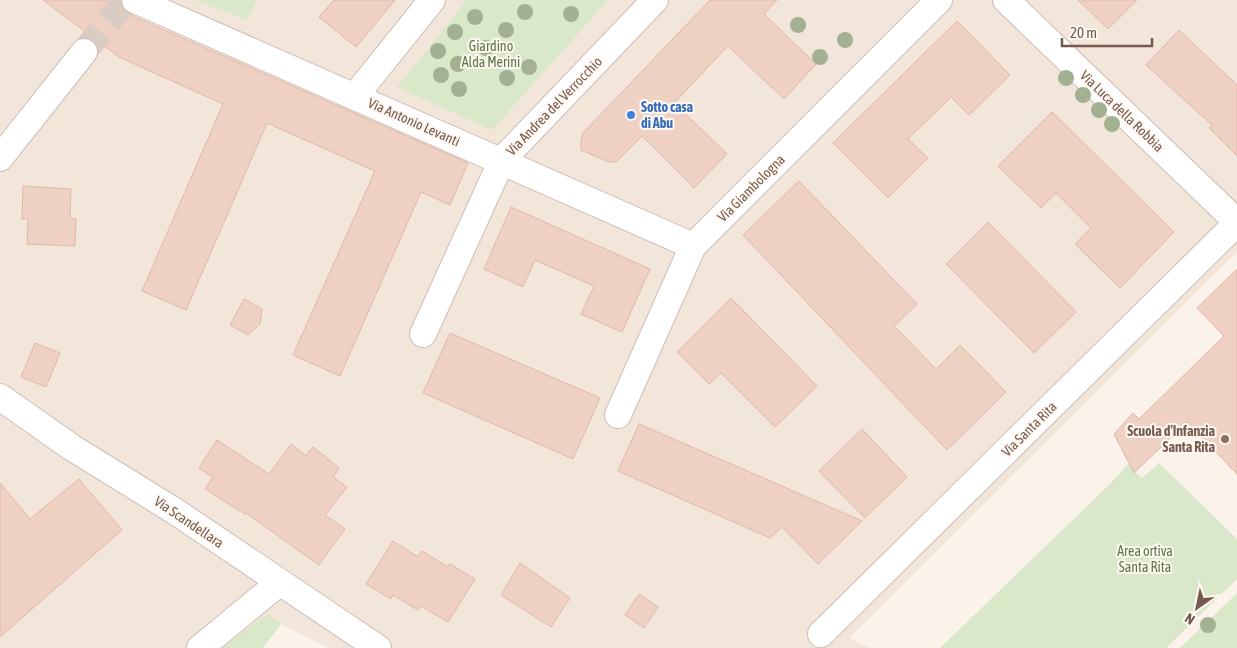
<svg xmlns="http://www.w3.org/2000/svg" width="1237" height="648" viewBox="0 0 1237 648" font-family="'Asap Condensed',sans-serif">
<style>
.residential{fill:#f2e5d9}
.green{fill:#d9e8c9}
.building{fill:#efd1c4;stroke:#e0b7a6}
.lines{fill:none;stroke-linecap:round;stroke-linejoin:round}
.street-tunnel{stroke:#daccc3;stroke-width:26;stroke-dasharray:26 13;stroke-linecap:butt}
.street-casing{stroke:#cfbdb3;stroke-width:28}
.street{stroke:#fff;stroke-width:26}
.tree{fill:#a3b091}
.shop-dot{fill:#3f7fe0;stroke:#fef8f1;stroke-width:2}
.education-dot{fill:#8d6e63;stroke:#fef8f1;stroke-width:2}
.labels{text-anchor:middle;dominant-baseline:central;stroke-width:4;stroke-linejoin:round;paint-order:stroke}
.park-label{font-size:14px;fill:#5b7948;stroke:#fef8f1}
.street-label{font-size:14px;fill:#75594f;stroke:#fef8f1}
.shop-label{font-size:14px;font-weight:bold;fill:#366cbe;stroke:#fef8f1;text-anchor:start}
.education-label{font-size:14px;font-weight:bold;fill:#785e54;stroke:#fef8f1;text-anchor:end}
</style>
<rect width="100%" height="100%" fill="#fbf3ea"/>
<polygon class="residential" points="0,0 1237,0 1237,252 849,638 871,648 329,648 281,624 268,615 222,648 0,648"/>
<g class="green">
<polygon points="195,0 257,0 247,20"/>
<polygon points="467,0 608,0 492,130 397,87"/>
<polygon points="1129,463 1133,470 1142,478 1159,463 1237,539 1237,579 1166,648 940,648 1111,483"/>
<polygon points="1237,593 1237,648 1180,648"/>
<polygon points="268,614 281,624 263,648 222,648"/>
</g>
<g class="building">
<polygon points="43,0 115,0 129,13 139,19 468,163 450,205 421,192 340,376 293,355 375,171 267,123 186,310 142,291 223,104 119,57"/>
<polygon points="334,0 395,0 356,47 319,17"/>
<polygon points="710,0 777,0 764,14 816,64 784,99 728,46 674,103 727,154 694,188 642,136 616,162 609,162 581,150 581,141 583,133"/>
<polygon points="1078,0 1137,0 1108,29"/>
<polygon points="957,21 1010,75 969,115 951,97 908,139 928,158 888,198 833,143"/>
<polygon points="1179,30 1237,85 1237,156 1209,128 1212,125 1146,65"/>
<polygon points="1052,112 1174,232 1120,288 1075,244 1091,228 1056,193 1041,208 998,166"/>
<polygon points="799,181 917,304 894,326 936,369 960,345 1006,392 947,450 743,235"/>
<polygon points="23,186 71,189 70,218 76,219 75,246 27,244 28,219 22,219"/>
<polygon points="511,207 650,269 622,332 581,314 594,286 535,260 523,287 484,269"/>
<polygon points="988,222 1076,312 1034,353 946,264"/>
<polygon points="1237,269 1237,474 1187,422 1134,473 1114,434 1133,413 1139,419 1224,336 1197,308"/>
<polygon points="731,298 817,386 775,427 721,373 709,384 677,352"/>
<polygon points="244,299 262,309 260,324 248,335 230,325"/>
<polygon points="450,333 600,398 573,459 423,393"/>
<polygon points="35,343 60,353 46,387 21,377"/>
<polygon points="639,424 722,460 862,521 818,564 782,527 770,538 618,471"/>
<polygon points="862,429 907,477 865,518 819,471"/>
<polygon points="217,440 269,474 291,444 306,456 313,447 339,468 333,477 347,487 325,515 345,529 319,565 246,513 245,514 205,489 213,477 199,468"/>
<polygon points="79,479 122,530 0,637 0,483 30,519"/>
<polygon points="393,541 418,557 422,551 448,567 450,564 475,579 448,622 421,606 418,610 393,595 391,599 366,584"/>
<polygon points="520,563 570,598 551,627 501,595"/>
<polygon points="639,594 658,607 644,628 625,615"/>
</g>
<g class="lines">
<polyline class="street-tunnel" points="84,52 126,0"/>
<g class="street-casing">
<g id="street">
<polyline points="135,0 693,246"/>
<polyline points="1006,0 1237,222"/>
<polyline points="355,96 432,0"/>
<polyline points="0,158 84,52"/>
<polyline points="423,334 502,160 655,0"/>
<polyline points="0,397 71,447 173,510 378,648"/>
<polyline points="618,415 693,246 939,0"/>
<polyline points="821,634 1237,223"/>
<polyline points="200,648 279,583"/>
</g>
</g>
<use href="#street" class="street"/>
</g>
<g class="tree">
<circle cx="525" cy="12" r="8"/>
<circle cx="571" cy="14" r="8"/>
<circle cx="475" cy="17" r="8"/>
<circle cx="798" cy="25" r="8"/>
<circle cx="506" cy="30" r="8"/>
<circle cx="455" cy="32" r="8"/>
<circle cx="845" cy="40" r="8"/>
<circle cx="486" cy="48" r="8"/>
<circle cx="438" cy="51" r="8"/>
<circle cx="820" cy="57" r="8"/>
<circle cx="458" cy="64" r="8"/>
<circle cx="529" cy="67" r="8"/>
<circle cx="441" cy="75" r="8"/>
<circle cx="507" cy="78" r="8"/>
<circle cx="1066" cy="78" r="8"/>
<circle cx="459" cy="89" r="8"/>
<circle cx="1083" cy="95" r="8"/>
<circle cx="1099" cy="110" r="8"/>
<circle cx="1112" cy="124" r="8"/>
<circle cx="1208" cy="625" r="8"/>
</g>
<circle class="shop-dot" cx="631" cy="115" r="5"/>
<circle class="education-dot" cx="1225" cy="439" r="5"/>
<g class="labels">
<g class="park-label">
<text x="491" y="46">Giardino<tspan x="491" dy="16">Alda Merini</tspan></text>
<text x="1145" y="551">Area ortiva<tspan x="1145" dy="16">Santa Rita</tspan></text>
</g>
<g class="street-label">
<text transform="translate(554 106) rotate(-46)">Via Andrea del Verrocchio</text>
<text transform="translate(1122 111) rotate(44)">Via Luca della Robbia</text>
<text transform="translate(414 122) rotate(24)">Via Antonio Levanti</text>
<text transform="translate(751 188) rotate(-45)">Via Giambologna</text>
<text transform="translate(1029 429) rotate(-45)">Via Santa Rita</text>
<text transform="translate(189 522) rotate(34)">Via Scandellara</text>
</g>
<g class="shop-label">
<text x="641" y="107">Sotto casa<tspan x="641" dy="16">di Abu</tspan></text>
</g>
<g class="education-label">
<text x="1215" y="431">Scuola d'Infanzia<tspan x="1215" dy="16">Santa Rita</tspan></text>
</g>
</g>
<g transform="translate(1197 608) rotate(213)" stroke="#fef8f1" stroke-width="4" paint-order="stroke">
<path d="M0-4L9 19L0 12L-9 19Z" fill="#75594f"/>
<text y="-8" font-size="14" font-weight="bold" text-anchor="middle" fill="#75594f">N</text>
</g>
<path d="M1062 38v8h90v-8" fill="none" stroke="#75594f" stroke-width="2.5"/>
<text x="1070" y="38" font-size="15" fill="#75594f" stroke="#fef8f1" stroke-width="4" paint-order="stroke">20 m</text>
</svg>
